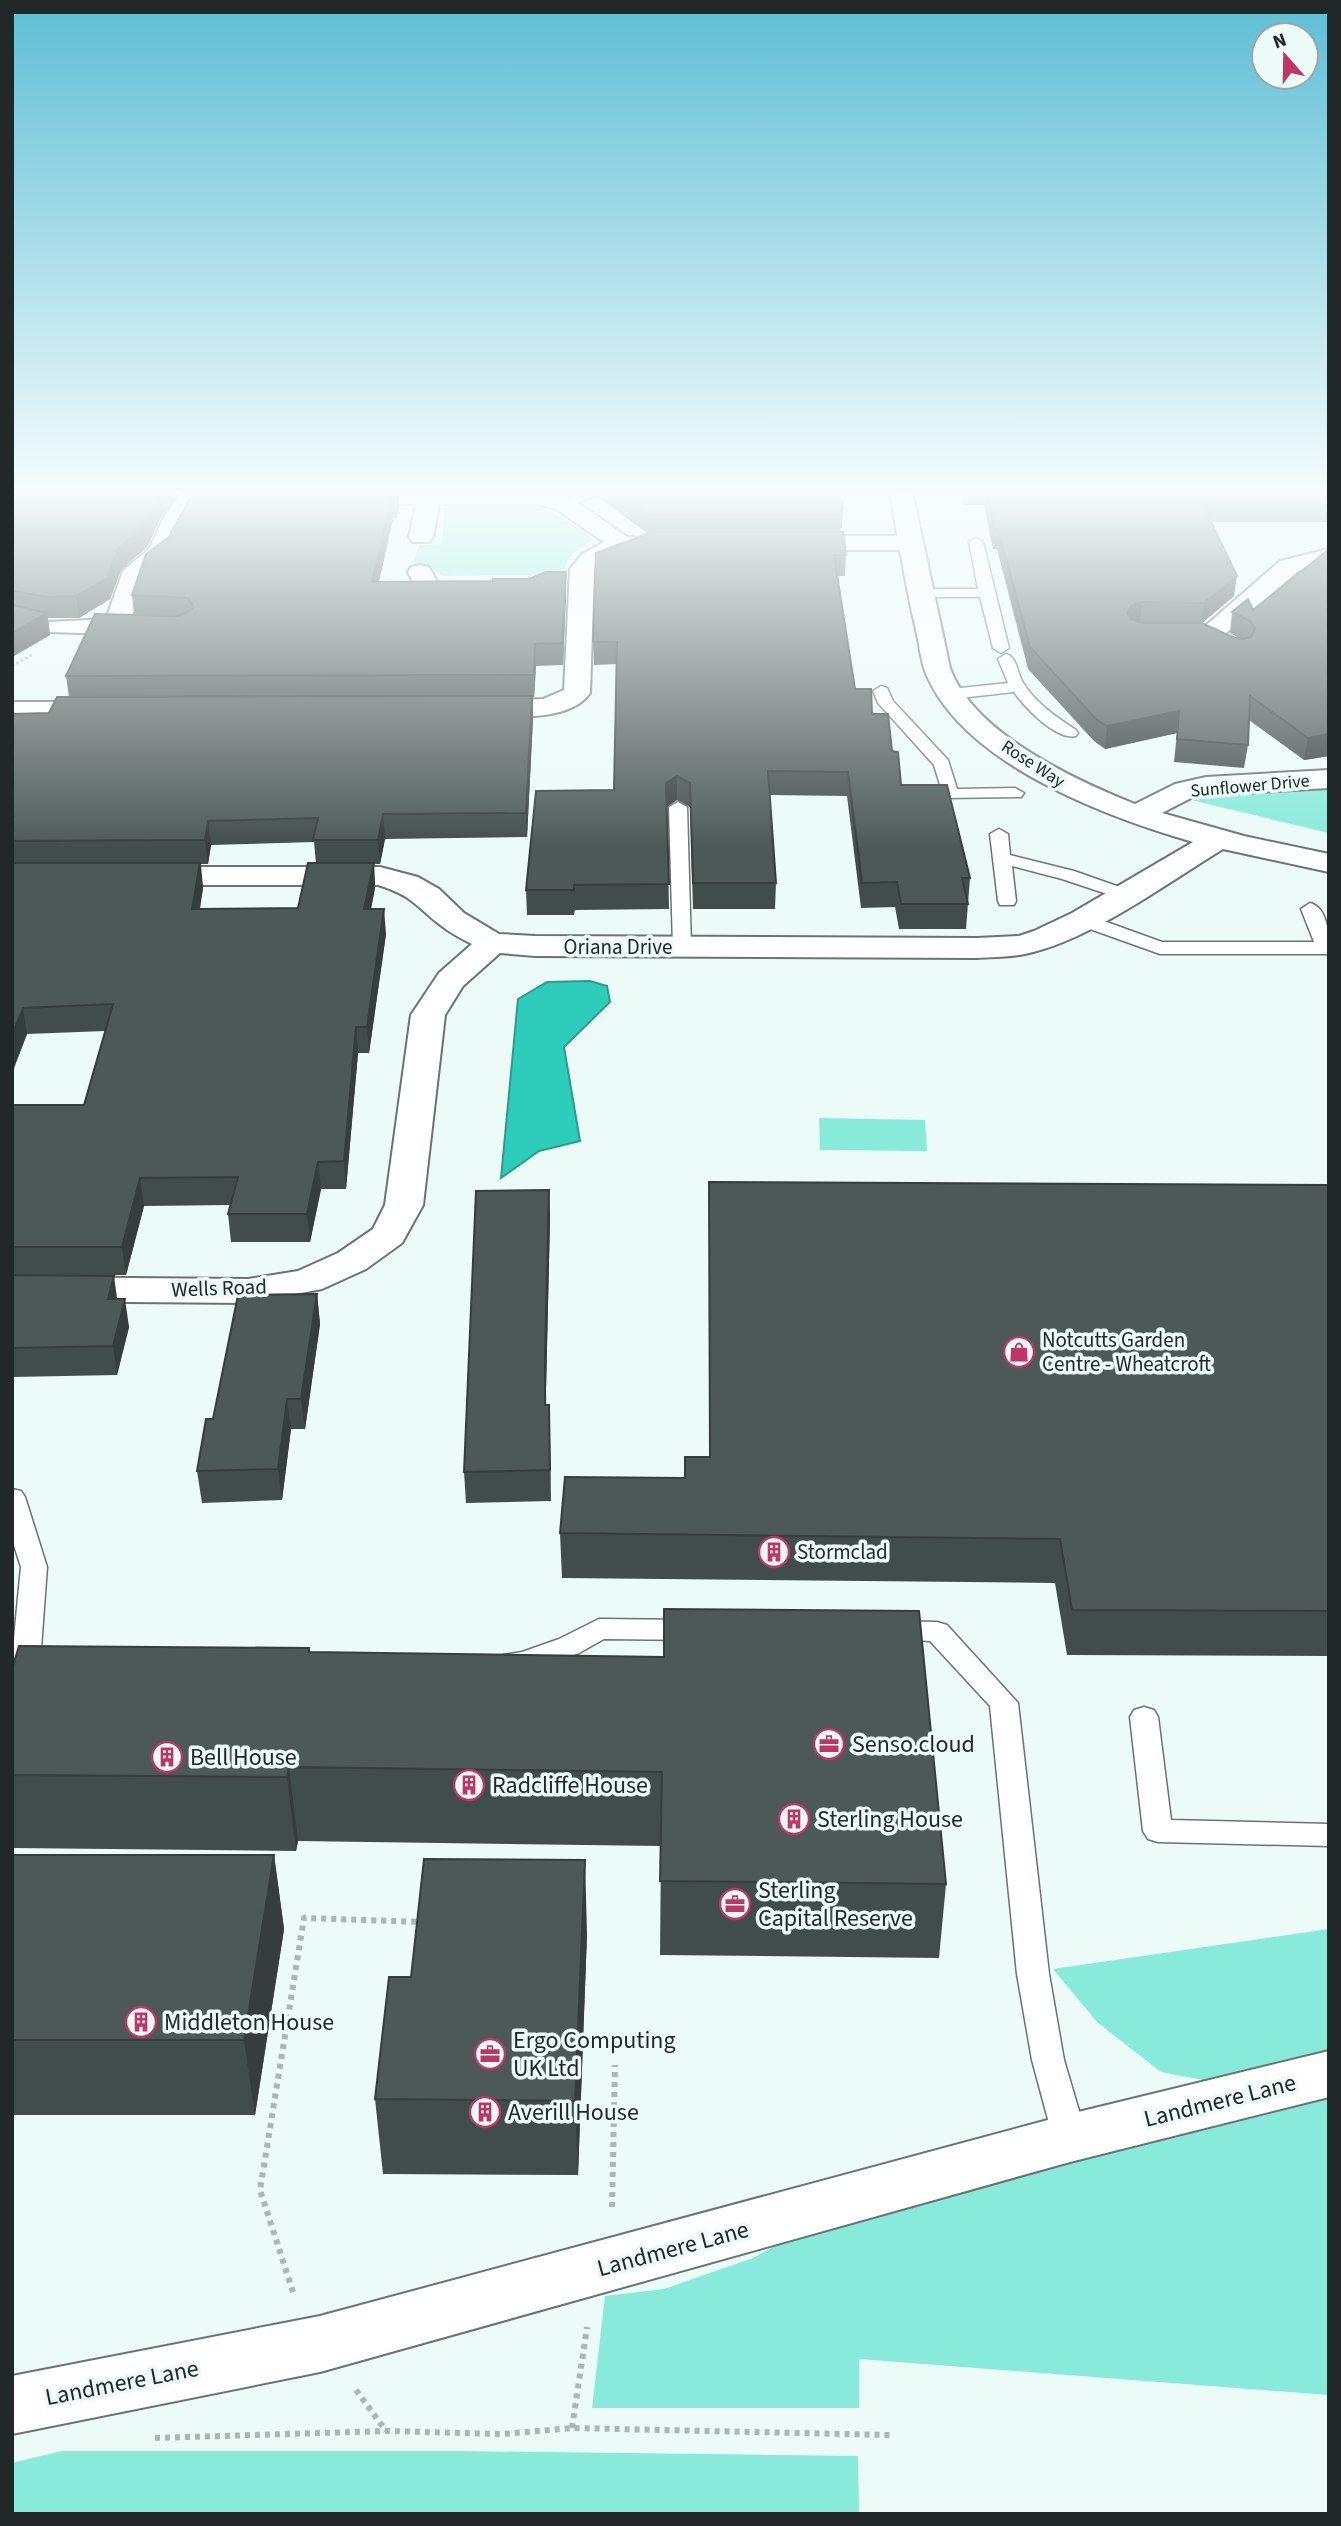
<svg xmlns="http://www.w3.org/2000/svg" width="1341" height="2526" viewBox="0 0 1341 2526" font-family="'Source Sans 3',sans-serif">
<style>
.green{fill:#87eadb}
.water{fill:#2ecdbb;stroke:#2a9c8f;stroke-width:2}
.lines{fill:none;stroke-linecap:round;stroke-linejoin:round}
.lane-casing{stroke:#687472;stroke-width:3}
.street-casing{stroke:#687472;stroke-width:4}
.path-far1{stroke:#aab6b4;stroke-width:2.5;stroke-dasharray:2.5 2.5;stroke-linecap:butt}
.path{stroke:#aab6b4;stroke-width:6;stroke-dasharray:5 5;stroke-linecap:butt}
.lane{fill:#fff;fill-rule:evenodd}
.street{fill:#fff;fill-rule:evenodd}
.wall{fill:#414d4a;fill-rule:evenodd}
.shaded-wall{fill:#353e3c}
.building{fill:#4c5956;stroke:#353e3c;stroke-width:2}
.labels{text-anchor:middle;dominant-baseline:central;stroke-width:7;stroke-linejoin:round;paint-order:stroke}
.far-street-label{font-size:18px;fill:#222827;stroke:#ecfbf8}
.street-label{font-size:21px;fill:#222827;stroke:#ecfbf8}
.poi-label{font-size:21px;fill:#222827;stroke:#ecfbf8;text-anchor:start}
.near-poi-label{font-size:24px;fill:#222827;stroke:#ecfbf8;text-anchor:start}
.near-street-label{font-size:24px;fill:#222827;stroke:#ecfbf8}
</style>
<rect width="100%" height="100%" fill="#ecfbf8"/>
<g class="green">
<path d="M 445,505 L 541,506 L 584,531 L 593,540 C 578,548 570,554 564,569 L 550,575 L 443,576 L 429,566 L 412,567 L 419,545 L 442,544 Z"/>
<polygon points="1329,788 1329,833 1191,800 1203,796"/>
<polygon points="819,1118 925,1120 927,1151 820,1150"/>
<polygon points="1329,1929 1329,2059 1247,2081 1203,2080 1161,2072 1097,2022 1053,1969"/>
<polygon points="1329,2096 1329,2395 859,2359 859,2408 592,2408 605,2296 664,2289 753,2258 812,2226"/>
<polygon points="62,2451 460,2451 858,2456 859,2514 12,2514 12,2463"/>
</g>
<polygon class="water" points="590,981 607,986 610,1002 564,1047 580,1141 539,1151 501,1178 518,999 547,982"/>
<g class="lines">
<g class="lane-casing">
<g id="lane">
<polygon points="576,495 596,495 564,508 557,504"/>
<polygon points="976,538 983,542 1009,648 1001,653 993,648 980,597 920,597 913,593 920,589 978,589 969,542"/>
<path d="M 1006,654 C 1017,657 1017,672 1022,681 C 1034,702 1056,717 1076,730 L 1078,733 L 1076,736 C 1057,741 1024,707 1014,692 L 951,699 L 943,694 L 951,689 L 1008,683 L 998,659 Z"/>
<polygon points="881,686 887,688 893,701 948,760 957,789 1015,788 1024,793 1021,797 944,798 934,765 878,703 873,691"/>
<polygon points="678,802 687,807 691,947 682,953 673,947 669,807"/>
<polygon points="999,829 1008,834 1010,855 1074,871 1131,891 1134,895 1125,900 1062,879 1012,866 1016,901 1014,905 1000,905 998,901 990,834"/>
<path d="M 1310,903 C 1329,908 1329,938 1329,954 L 1160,954 L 1076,924 L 1074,920 L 1083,914 L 1090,916 L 1162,942 L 1314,942 L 1301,909 Z"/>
<polygon points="12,1489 21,1491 25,1497 47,1567 41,1649 51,1652 55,1659 51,1666 41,1669 16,1666 12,1659 21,1567 12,1539"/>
<polygon points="599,1619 696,1620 706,1623 710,1630 706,1637 696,1640 604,1639 579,1653 534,1669 524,1672 503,1669 499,1662 503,1655 522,1652 559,1639"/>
<polygon points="891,1621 937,1622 947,1625 1018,1703 1049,1974 1064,2060 1087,2138 1082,2148 1070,2152 1058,2148 1053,2138 1032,2060 1017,1974 990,1706 930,1641 881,1638 877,1631 881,1624"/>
<polygon points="1144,1707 1154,1710 1158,1717 1171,1820 1329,1824 1329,1846 1158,1842 1148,1839 1143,1831 1130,1717 1134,1710"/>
</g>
</g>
<g class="street-casing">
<g id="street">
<polygon points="180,495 203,495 187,519 168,558 146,574 131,619 149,622 153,627 149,632 140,635 49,632 45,627 49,622 106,619 123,571 149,549 163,519"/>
<path d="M 335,495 L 556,495 L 572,499 L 627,537 L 651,539 L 655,544 L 651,549 C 628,555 614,549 594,569 L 590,693 C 570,722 510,717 479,716 L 469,714 L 465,708 L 469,702 L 543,699 L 564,690 L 570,569 L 582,554 L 604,542 L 556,509 L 536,504 L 439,504 L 433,537 L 429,542 L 413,542 L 409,537 L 416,504 L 345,504 L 337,502 Z"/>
<path d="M 891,495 L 913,495 L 950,668 C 974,734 1075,780 1135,804 L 1175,784 L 1206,777 L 1329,770 L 1329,788 L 1206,795 L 1193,797 L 1162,813 L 1244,836 L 1329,854 L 1329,872 L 1223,849 C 1167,883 1089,941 1025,954 C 1010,957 993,957 977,958 L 535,956 L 500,953 L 463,986 L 445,1015 L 423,1205 L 402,1243 L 366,1269 L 322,1289 L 248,1303 L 12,1301 L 12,1277 L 248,1279 L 298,1271 L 338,1253 L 373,1229 L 385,1205 L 411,1015 L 439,973 L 472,944 C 462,939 452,934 443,927 C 416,907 414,896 378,885 L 150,885 L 139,882 L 135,876 L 139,870 L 150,867 L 380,867 L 418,877 L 439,889 L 464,913 L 499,934 L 535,936 L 977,938 L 1019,936 L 1034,931 L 1072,913 L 1193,842 C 1107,817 966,765 927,676 C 921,663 920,648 917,634 C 910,606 905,578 900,550 L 794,550 L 786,548 L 782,543 L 786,538 L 794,536 L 897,536 Z"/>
<path d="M 1329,549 L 1329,563 L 1298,571 L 1225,634 L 1246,645 L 1250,651 L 1246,657 C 1230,661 1205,649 1195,635 L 1280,561 Z"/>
<path d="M 420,565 L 429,567 L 439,585 C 431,597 406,604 392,600 L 389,595 L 392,590 L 413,582 L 408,572 L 411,567 Z"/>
<polygon points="12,702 104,702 114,704 118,710 114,716 104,718 12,718"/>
<polygon points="1329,2051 1329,2097 1070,2162 320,2372 12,2434 12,2376 320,2316 1070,2114"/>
</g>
</g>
<g class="path-far1">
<polyline points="528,577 539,577"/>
<polyline points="12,666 33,654"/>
</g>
<g class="path">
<polyline points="612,2207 615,2065"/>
<polyline points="293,2292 260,2190 304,1918 423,1922"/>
<polyline points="356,2390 386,2431"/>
<polyline points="572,2428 587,2327"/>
<polyline points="155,2438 386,2431 503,2434 572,2428 890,2435"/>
</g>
<use href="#lane" class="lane"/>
<use href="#street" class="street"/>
</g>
<g class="wall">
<polygon points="12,495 178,495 161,517 147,547 121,570 110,599 79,618 48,618 50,635 12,657"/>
<path d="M 192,495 L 399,495 L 399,506 L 397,518 L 393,518 L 379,582 L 493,581 L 529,579 L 566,572 L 566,594 L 563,665 L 536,666 L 534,697 L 533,697 L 533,719 L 527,837 L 385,839 L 380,864 L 374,864 L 375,888 L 371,909 L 386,934 L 369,1053 L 358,1053 L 346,1189 L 321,1189 L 310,1242 L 231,1242 L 228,1214 L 231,1205 L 144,1206 L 126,1275 L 12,1275 L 12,1105 L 84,1105 L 105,1031 L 27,1034 L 12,1073 L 12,714 L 49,713 L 69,697 L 66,676 L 134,615 L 132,595 L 168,538 ZM 314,842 L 316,863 L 298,908 L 200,909 L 203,888 L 201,864 L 208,864 L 211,845 Z"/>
<polygon points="597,495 841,495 843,508 842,528 840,528 840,532 846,555 845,576 837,576 855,689 872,714 892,751 901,785 970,878 966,929 899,929 895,907 861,908 847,796 769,795 776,883 775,909 693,909 690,807 677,800 667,807 669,909 575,910 574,915 527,915 526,890 614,790 617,664 594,665 593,642 649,534 597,497"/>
<polygon points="962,495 1329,495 1329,522 1212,522 1234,596 1202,623 1232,637 1239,638 1230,633 1232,612 1253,610 1329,549 1329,756 1304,760 1249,720 1248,745 1244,768 1174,762 1177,733 1105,749 1094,741 1028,669 997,549 993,549 984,505 964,505"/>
<polygon points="709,1182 1329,1185 1329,1656 1067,1655 1055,1583 562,1578 560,1533 685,1478 710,1457"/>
<polygon points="549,1190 550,1219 546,1390 546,1405 549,1405 551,1501 466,1503 464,1472"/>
<polygon points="12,1275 117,1299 129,1327 117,1375 12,1377"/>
<polygon points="317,1294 320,1324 305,1429 291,1429 282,1500 202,1503 197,1471 213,1419"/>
<polygon points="309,1648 310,1652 664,1657 946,1884 939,1958 660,1955 661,1846 298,1841 296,1851 12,1848 12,1669"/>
<polygon points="12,1855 274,1855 284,1929 255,2115 12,2115"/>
<polygon points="587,1934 578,2175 383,2174 375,2099 411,1977"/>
</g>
<g class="shaded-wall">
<polygon points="160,495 178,495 161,517 147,547 121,570 110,599 79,618 76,596 118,549"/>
<polygon points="396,495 399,495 399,506 397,518"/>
<polygon points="392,498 393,518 374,603 372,582"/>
<polygon points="566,572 566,594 563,665 562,643"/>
<polygon points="1237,576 1234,596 1201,624 1204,603"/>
<polygon points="1142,602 1140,623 1130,627 1127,613 1132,605"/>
<polygon points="47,613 50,635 12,657 12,633"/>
<polygon points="535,644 536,666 534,697 534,675"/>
<polygon points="532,696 533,719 527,837 526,813"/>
<polygon points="1179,711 1177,733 1105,749 1107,726"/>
<polygon points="1329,734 1329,756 1304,760 1308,738"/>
<polygon points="677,776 677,800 666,807 666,783"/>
<polygon points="383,814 385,839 380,864 378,840"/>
<polygon points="208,821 211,845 208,864 205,840"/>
<polygon points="200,863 203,888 195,934 192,909"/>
<polygon points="374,863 375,888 366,934 364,909"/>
<polygon points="384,909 386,934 369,1053 367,1027"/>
<polygon points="23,1008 27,1034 12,1073 12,1035"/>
<polygon points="356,1027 358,1053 346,1189 344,1161"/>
<polygon points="318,1162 321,1189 310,1242 307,1214"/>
<polygon points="140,1178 144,1206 126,1275 122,1247"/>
<polygon points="549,1190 550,1219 546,1390 547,1436 545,1359"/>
<polygon points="114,1276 118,1305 108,1299"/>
<polygon points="317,1294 320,1324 305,1429 301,1399"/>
<polygon points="125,1299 129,1327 117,1375 113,1346"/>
<polygon points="287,1399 291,1429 282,1500 278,1469"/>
<polygon points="549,1405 550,1436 551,1501 550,1470"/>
<polygon points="289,1767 298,1841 296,1851 287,1777"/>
<polygon points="274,1855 284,1929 255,2115 244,2040"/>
<polygon points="585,1860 587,1934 578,2175 575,2101"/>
</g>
<g class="building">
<polygon points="12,495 160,495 144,526 118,549 107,578 76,596 49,597 12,591"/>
<polygon points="192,495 396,495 396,498 392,498 372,582 493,581 493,579 529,579 546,572 566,572 562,643 535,644 534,675 66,676 95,614 178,616 188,612 194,607 188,598 132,595 146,554 168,538"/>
<polygon points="622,495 841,495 843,508 840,508 840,514 650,514"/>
<polygon points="987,495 1329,495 1329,502 1202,503 1237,576 1204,603 1142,602 1132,605 1127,613 1131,619 1142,623 1202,623 1232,637 1243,639 1251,637 1255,628 1250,621 1232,612 1248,599 1253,610 1329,549 1329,734 1308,738 1250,696 1248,745 1177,739 1179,711 1107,726 1096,719 1030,647 998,529 995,529"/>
<polygon points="652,532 843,532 846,555 834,555 855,689 871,689 872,714 888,714 892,751 898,752 901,785 947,785 970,878 962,878 968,904 901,904 897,882 862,883 848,772 768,771 776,883 693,883 690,783 677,776 666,783 669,884 574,885 574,890 526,890 536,791 614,790 617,642 593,642 596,553"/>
<polygon points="12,605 47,613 12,633"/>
<polygon points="532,696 526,813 383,814 378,840 313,840 318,818 208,821 205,840 12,841 12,819 13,817 12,817 12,714 49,713 57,697"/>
<polygon points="12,863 200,863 192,909 298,908 308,863 374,863 364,909 384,909 367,1027 356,1027 344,1161 318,1162 307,1214 228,1214 238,1177 140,1178 122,1247 12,1247 12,1105 84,1105 113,1004 23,1008 12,1035"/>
<polygon points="709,1182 1329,1185 1329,1611 1072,1610 1060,1539 560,1533 565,1477 685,1478 685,1457 710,1457"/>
<polygon points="549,1190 545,1359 545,1405 549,1405 550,1470 464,1472 476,1191"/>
<polygon points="12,1275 114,1276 108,1299 125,1299 113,1346 12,1348"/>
<polygon points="317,1294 301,1399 287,1399 278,1469 197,1471 206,1419 213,1419 238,1295"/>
<polygon points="664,1609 919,1611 946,1884 660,1881 662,1772 289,1767 287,1777 12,1775 12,1669 19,1646 309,1648 309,1652 664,1657"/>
<polygon points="12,1855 274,1855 244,2040 12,2040"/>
<polygon points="424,1859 585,1860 575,2101 375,2099 389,1977 411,1977"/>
</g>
<linearGradient id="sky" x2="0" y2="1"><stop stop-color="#5dbed6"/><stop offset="0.58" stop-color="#f6fdfc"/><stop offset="1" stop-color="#f6fdfc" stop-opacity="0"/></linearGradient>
<rect width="1341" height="849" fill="url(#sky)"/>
<defs>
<g id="shop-ring" transform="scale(1.575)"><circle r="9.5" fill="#ecfbf8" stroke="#c03467" stroke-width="1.5"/><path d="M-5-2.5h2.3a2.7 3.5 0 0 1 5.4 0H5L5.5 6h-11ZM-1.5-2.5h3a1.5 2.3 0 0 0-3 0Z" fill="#c03467"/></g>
<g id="building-ring" transform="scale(1.575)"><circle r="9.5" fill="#ecfbf8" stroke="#c03467" stroke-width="1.5"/><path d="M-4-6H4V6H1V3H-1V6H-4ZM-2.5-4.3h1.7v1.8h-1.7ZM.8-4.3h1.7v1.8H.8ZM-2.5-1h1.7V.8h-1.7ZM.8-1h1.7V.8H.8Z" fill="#c03467"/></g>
<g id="office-ring" transform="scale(1.575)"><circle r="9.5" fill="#ecfbf8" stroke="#c03467" stroke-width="1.5"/><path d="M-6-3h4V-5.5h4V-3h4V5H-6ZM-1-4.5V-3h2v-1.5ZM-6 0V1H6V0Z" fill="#c03467"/></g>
</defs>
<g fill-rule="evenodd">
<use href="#shop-ring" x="1019" y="1352"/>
<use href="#building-ring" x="774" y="1552"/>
<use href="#office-ring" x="829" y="1744"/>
<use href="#building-ring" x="167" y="1757"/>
<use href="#building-ring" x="469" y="1785"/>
<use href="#building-ring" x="794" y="1819"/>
<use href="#office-ring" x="735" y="1904"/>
<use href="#building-ring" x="141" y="2022"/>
<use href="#office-ring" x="490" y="2054"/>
<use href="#building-ring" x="485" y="2112"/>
</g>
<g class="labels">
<g class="far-street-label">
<text transform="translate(1033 764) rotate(33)">Rose Way</text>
<text transform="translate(1250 786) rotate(-5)">Sunflower Drive</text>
</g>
<g class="street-label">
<text x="618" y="947">Oriana Drive</text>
<text transform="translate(219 1288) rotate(-2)">Wells Road</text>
</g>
<g class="poi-label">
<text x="1042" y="1340">Notcutts Garden<tspan x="1042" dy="24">Centre - Wheatcroft</tspan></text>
<text x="797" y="1552">Stormclad</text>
</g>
<g class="near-poi-label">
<text x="852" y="1744">Senso.cloud</text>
<text x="190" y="1757">Bell House</text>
<text x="492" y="1785">Radcliffe House</text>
<text x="817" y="1819">Sterling House</text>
<text x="758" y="1890">Sterling<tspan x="758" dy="28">Capital Reserve</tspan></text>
<text x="164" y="2022">Middleton House</text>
<text x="513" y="2040">Ergo Computing<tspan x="513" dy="28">UK Ltd</tspan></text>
<text x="508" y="2112">Averill House</text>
</g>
<g class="near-street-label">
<text transform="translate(1220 2101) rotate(-14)">Landmere Lane</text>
<text transform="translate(673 2249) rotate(-15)">Landmere Lane</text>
<text transform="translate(122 2383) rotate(-11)">Landmere Lane</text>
</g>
</g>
<rect width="1341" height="2526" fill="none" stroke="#222827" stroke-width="28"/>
<g transform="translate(1285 56) rotate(340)"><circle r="33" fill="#ecfbf8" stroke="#9ba7a4" stroke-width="2"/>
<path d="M0-5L12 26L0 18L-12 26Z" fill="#c03467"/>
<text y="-10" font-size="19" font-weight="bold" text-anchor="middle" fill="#222827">N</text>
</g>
</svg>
